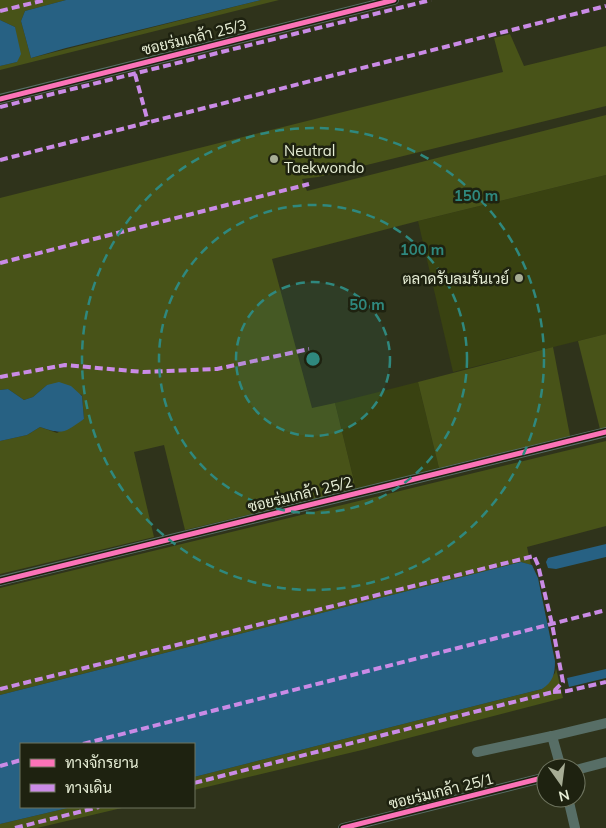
<svg xmlns="http://www.w3.org/2000/svg" width="606" height="828" viewBox="0 0 606 828" font-family="Mulish,Sarabun,sans-serif">
<style>
.built{fill:#394211}
.green{fill:#485318}
.water{fill:#276183}
.lines{fill:none;stroke-linecap:round;stroke-linejoin:round}
.street{stroke:#576e66;stroke-width:10}
.quiet{stroke:#ca8be6;stroke-width:4;stroke-dasharray:8 4;stroke-linecap:butt}
.cycleway-casing{stroke:#1e2210;stroke-width:8}
.cycleway{stroke:#fb73b8;stroke-width:5}
.ring{fill:none;stroke:#2f887e;stroke-width:2.5;stroke-dasharray:9 6}
.poi-dot{fill:#a7ad95;stroke:#1e2210;stroke-width:2}
.labels{text-anchor:middle;dominant-baseline:central;stroke-width:5;stroke-linejoin:round;paint-order:stroke}
.street-label{font-size:15px;fill:#e7eed6;stroke:#1e2210}
.poi-label{font-size:15px;fill:#e7eed6;stroke:#1e2210;text-anchor:start}
.centre{fill:#2f887e;stroke:#1e2210;stroke-width:2.5}
.ring-label{font-size:15px;text-anchor:middle;font-weight:bold;fill:#2f887e;stroke:#1e2210;stroke-width:5;stroke-linejoin:round;paint-order:stroke}
</style>
<rect width="100%" height="100%" fill="#2f331b"/>
<g class="built">
<polygon points="606,175 606,334 453,372 418,221"/>
<polygon points="418,382 439,468 356,489 335,403"/>
</g>
<g class="green">
<polygon points="0,0 66,0 25,11 21,21 31,58 261,0 279,0 0,70 0,66 17,62 15,27 0,20"/>
<polygon points="510,34 524,66 606,46 606,106 318,177 302,179 307,191 606,115 606,175 418,221 272,259 312,408 335,403 356,489 185,530 164,445 134,452 154,537 0,574 0,441 27,435 40,427 57,433 84,419 82,395 47,385 33,397 24,400 8,389 0,390 0,198 503,72 494,38"/>
<polygon points="606,334 606,428 600,429 578,341"/>
<polygon points="553,347 570,436 439,468 418,382"/>
<polygon points="606,441 606,526 527,547 531,565 521,562 0,695 0,588"/>
<polygon points="556,668 563,698 362,750 194,790 194,777 542,689 555,673"/>
<polygon points="72,807 126,807 37,828 0,828 0,824"/>
</g>
<g class="water">
<polygon points="66,0 261,0 66,48 31,58 21,21 25,11"/>
<polygon points="0,20 15,27 21,54 17,62 0,66"/>
<path d="M 59,382 L 71,386 L 82,396 L 84,419 C 64,433 63,435 40,427 L 27,435 L 0,441 L 0,390 L 8,389 L 24,400 L 33,397 L 47,385 Z"/>
<polygon points="606,544 606,557 556,569 548,568 546,562 548,558"/>
<path d="M 521,562 L 532,565 L 538,578 L 555,661 C 555,674 553,682 542,689 L 194,777 L 194,744 L 21,744 L 21,807 L 72,807 L 0,824 L 0,695 Z"/>
<polygon points="606,669 606,678 569,687 567,678"/>
</g>
<g class="lines">
<g class="street">
<polyline points="0,99 394,0"/>
<polyline points="0,581 606,432"/>
<polyline points="552,736 561,768"/>
<polyline points="477,752 552,736 606,723"/>
<polyline points="576,770 606,762"/>
<polyline points="568,798 575,828"/>
<polyline points="343,828 546,777"/>
</g>
<g class="quiet">
<polyline points="0,11 45,0"/>
<polyline points="135,74 148,122"/>
<polyline points="0,107 431,0"/>
<polyline points="0,160 606,6"/>
<polyline points="0,263 309,184"/>
<polyline points="0,377 65,365 143,372 217,369 309,349"/>
<polyline points="0,689 534,556 538,565 552,624 563,682 553,692 194,783"/>
<polyline points="553,692 567,691 606,682"/>
<polyline points="83,744 606,610"/>
<polyline points="0,766 21,760"/>
<polyline points="15,828 99,807"/>
</g>
<g class="cycleway-casing">
<g id="cycleway">
<polyline points="0,99 394,0"/>
<polyline points="0,581 606,432"/>
<polyline points="343,828 546,777"/>
</g>
</g>
<use href="#cycleway" class="cycleway"/>
</g>
<circle cx="313" cy="359" r="77" fill="#2f887e" fill-opacity=".12"/>
<g class="ring">
<circle cx="313" cy="359" r="77"/>
<circle cx="313" cy="359" r="154"/>
<circle cx="313" cy="359" r="231"/>
</g>
<g class="poi-dot">
<circle cx="274" cy="159" r="5"/>
<circle cx="519" cy="278" r="5"/>
</g>
<g class="labels">
<g class="street-label">
<text transform="translate(194 37) rotate(-14)">ซอยร่มเกล้า 25/3</text>
<text transform="translate(300 494) rotate(-14)">ซอยร่มเกล้า 25/2</text>
<text transform="translate(441 791) rotate(-14)">ซอยร่มเกล้า 25/1</text>
</g>
<g class="poi-label">
<text x="284" y="150">Neutral<tspan x="284" dy="17">Taekwondo</tspan></text>
<text x="509" y="278" text-anchor="end">ตลาดรับลมรันเวย์</text>
</g>
</g>
<circle cx="313" cy="359" r="8" class="centre"/>
<g class="ring-label">
<text x="476" y="201">150 m</text>
<text x="422" y="255">100 m</text>
<text x="367" y="310">50 m</text>
</g>
<rect x="20" y="743" width="175" height="65" fill="#1e2210" stroke="#6e745f"/>
<rect x="30" y="759" width="25" height="8" fill="#fb73b8" stroke="#6e745f"/>
<text x="65" y="768" font-size="15" fill="#e7eed6">ทางจักรยาน</text>
<rect x="30" y="784" width="25" height="8" fill="#ca8be6" stroke="#6e745f"/>
<text x="65" y="793" font-size="15" fill="#e7eed6">ทางเดิน</text>
<g transform="translate(561 783) rotate(166)"><circle r="24" fill="#1e2210" stroke="#6e745f"/>
<path d="M0-4L9 19L0 12L-9 19Z" fill="#a7ad95"/>
<text y="-8" font-size="14" font-weight="bold" text-anchor="middle" fill="#e7eed6">N</text>
</g>
</svg>
